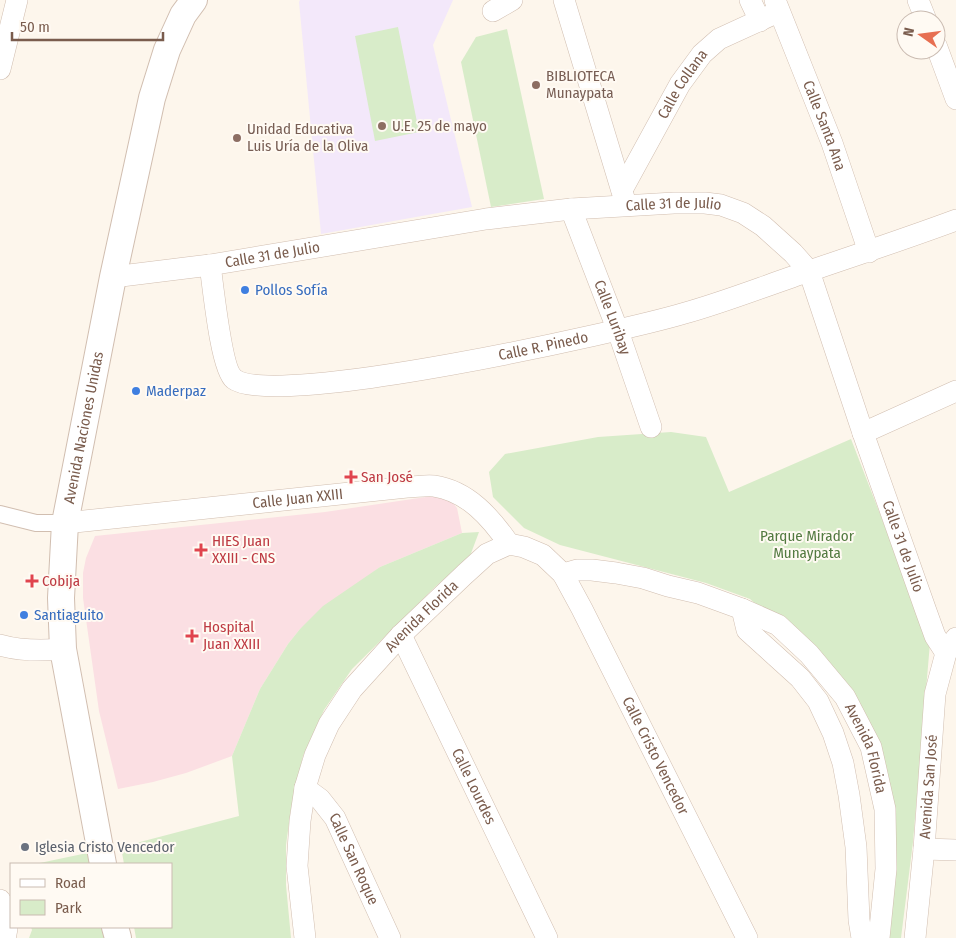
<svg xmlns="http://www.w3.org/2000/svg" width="956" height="938" viewBox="0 0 956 938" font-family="'Fira Sans Condensed',sans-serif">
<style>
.education{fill:#f3e8fa}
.medical{fill:#fbdfe3}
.green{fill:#d8ecc9}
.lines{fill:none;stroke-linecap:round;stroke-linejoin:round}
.pedestrian-casing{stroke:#d1beb0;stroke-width:18}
.minor-casing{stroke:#d1beb0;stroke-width:22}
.tertiary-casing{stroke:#d1beb0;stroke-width:28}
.pedestrian{stroke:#fff;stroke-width:16}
.minor{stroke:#fff;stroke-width:21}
.tertiary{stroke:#fff;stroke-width:26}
.education-dot{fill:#8d6e63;stroke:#fffaf3;stroke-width:2}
.shop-dot{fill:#3f7fe0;stroke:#fffaf3;stroke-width:2}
.health-dot{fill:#e0444e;stroke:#fffaf3;stroke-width:2}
.worship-dot{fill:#6b7280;stroke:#fffaf3;stroke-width:2}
.labels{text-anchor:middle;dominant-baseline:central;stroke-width:4;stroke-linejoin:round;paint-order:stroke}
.education-label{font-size:15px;fill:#785e54;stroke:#fffaf3;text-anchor:start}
.street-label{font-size:15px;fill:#7a5c4d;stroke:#fffaf3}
.shop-label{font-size:15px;fill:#366cbe;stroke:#fffaf3;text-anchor:start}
.health-label{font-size:15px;fill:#be3a42;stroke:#fffaf3;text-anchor:start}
.park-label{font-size:15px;fill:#537a41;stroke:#fffaf3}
.worship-label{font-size:15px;fill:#5b616d;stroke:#fffaf3;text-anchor:start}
</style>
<rect width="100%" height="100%" fill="#fdf6ec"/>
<polygon class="education" points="300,0 453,0 433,45 472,207 321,234 299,2"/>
<polygon class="medical" points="446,494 457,508 462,533 380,567 300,629 288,644 260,689 232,756 186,773 153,782 118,789 99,711 83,598 83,573 86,558 95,536 325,512"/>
<g class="green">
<polygon points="398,27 419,132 375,141 355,36"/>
<polygon points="507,29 544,199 491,207 461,62 476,37"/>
<polygon points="671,432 706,437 729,492 851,439 930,643 913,842 901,938 879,938 882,884 871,783 845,701 797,640 750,599 706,583 560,545 524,528 493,497 489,472 505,454 598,437"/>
<polygon points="479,532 470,556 435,587 352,669 324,710 303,756 291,809 286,845 286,885 291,938 136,938 134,927 171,927 171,864 124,864 121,847 239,816 232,756 260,689 288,644 300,629 323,606 380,567 462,533"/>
<polygon points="92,852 94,864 35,864"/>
<polygon points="31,927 104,927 106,938 29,938 32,930"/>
</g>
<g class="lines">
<g class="pedestrian-casing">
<polyline id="pedestrian" points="0,514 36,523 65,523"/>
</g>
<g class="minor-casing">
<g id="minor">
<polyline points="564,0 624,198"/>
<polyline points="750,0 760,21"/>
<path id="s1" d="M 775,0 L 832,143 L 869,252"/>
<polyline points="918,0 926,20"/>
<polyline points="493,11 512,0"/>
<polyline points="936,45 956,99"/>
<polyline points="0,69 17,0"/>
<path id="s2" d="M 622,190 L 680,84 L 702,54 L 719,39 L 778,12"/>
<path id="s3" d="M 571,209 L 618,331 L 651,427"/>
<path id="s4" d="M 210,265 C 213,285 221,369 234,379 C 272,410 625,331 685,313 C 721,303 757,289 792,277 C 847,258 902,240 956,220"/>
<path id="s5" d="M 113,277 L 210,265 L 486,219 L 571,209 L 674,203 L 705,203 L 721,205 L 743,213 L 763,226 L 793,253 L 809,271 L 863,433 L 926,611 L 935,636 L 946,653"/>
<polyline points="863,433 956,391"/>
<path id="s6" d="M 65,523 L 407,487 C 416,487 426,485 434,486 C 468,491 491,518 509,544"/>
<path id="s7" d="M 563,574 L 577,570 L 592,570 L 616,573 L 643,578 L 668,586 L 698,593 L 742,609 L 778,625 L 809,654 L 845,697 L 871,747 L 885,809 L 886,869 L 879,938"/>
<polyline points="742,609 747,630 800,678 818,701 833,733 843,763 849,795 856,847 859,920 862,938"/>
<path id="s8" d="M 401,635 L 547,938"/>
<path d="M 0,645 C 21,651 41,651 63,649"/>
<path id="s9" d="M 305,788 L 320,799 L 335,818 L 390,938"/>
<polyline points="924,849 956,850"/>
<path d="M 0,900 C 8,912 9,925 5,938"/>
<path id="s10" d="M 305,938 L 297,866 L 300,821 L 305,788 L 315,755 L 329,724 L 352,689 L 401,635 L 465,574 L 487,554 L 509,544 L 524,547 L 543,555 L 563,574 L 582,609 L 747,938"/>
<path id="s11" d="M 915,938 L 924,849 L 935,694 L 946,653 L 956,638"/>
</g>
</g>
<g class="tertiary-casing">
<g id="tertiary">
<path id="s12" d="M 103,864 L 63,649 L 61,598 L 65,523 L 113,277 L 152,98 L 167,50 L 183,15 L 194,0"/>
<polyline points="115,927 118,938"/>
</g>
</g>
<use href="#pedestrian" class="pedestrian"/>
<use href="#minor" class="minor"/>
<use href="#tertiary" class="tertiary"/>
</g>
<g class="education-dot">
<circle cx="536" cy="85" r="5"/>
<circle cx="382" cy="126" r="5"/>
<circle cx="237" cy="138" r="5"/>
</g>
<g class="shop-dot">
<circle cx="245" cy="290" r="5"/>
<circle cx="136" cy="391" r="5"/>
<circle cx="24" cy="615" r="5"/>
</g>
<g class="health-dot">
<path d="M348.5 469.5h5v5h5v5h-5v5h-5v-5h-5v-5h5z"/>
<path d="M198.5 542.5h5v5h5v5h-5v5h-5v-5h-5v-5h5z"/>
<path d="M29.5 573.5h5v5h5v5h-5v5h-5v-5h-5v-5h5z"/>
<path d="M189.5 628.5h5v5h5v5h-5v5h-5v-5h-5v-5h5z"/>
</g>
<circle class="worship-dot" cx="25" cy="847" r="5"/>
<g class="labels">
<g class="education-label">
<text x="546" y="76">BIBLIOTECA<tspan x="546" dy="17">Munaypata</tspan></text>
<text x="392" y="126">U.E. 25 de mayo</text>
<text x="247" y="129">Unidad Educativa<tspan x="247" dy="17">Luis Uría de la Oliva</tspan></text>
</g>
<g class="street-label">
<text stroke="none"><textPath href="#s2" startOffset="122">Calle Collana</textPath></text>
<text stroke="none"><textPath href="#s1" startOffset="135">Calle Santa Ana</textPath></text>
<text stroke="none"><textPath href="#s5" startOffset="566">Calle 31 de Julio</textPath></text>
<text stroke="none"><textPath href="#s5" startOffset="161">Calle 31 de Julio</textPath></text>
<text stroke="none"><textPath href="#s3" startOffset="116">Calle Luribay</textPath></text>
<text stroke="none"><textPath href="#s4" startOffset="431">Calle R. Pinedo</textPath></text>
<text stroke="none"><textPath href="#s12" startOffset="442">Avenida Naciones Unidas</textPath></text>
<text stroke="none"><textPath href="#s6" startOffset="234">Calle Juan XXIII</textPath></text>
<text stroke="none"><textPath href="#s5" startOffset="1016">Calle 31 de Julio</textPath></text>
<text stroke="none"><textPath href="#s10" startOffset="362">Avenida Florida</textPath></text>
<text stroke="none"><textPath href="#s7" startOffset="379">Avenida Florida</textPath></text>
<text stroke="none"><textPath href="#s10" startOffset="744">Calle Cristo Vencedor</textPath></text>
<text stroke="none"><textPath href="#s11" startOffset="152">Avenida San José</textPath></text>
<text stroke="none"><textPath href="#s8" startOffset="168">Calle Lourdes</textPath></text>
<text stroke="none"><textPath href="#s9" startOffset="88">Calle San Roque</textPath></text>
</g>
<g class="shop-label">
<text x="255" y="290">Pollos Sofía</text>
<text x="146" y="391">Maderpaz</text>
<text x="34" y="615">Santiaguito</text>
</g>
<g class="health-label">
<text x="361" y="477">San José</text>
<text x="212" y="541">HIES Juan<tspan x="212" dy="17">XXIII - CNS</tspan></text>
<text x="42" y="581">Cobija</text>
<text x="203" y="627">Hospital<tspan x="203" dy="17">Juan XXIII</tspan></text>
</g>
<g class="park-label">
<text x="807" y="536">Parque Mirador<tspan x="807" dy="17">Munaypata</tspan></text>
</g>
<g class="worship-label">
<text x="35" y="847">Iglesia Cristo Vencedor</text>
</g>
</g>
<rect x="10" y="863" width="162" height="65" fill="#fffaf3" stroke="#cabbb1"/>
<rect x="20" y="879" width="25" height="8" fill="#ffffff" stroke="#cabbb1"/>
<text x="55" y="888" font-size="15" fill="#7a5c4d">Road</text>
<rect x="20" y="900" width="25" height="15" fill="#d8ecc9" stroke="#cabbb1"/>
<text x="55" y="913" font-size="15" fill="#7a5c4d">Park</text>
<g transform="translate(921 35) rotate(284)"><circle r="24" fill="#fffaf3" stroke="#cabbb1"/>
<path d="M0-4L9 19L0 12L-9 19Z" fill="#e76f51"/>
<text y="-8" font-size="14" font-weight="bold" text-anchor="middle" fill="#7a5c4d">N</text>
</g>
<path d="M12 32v8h151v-8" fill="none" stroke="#7a5c4d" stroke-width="2.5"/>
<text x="20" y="32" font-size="15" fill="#7a5c4d" stroke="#fffaf3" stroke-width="4" paint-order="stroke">50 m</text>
</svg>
